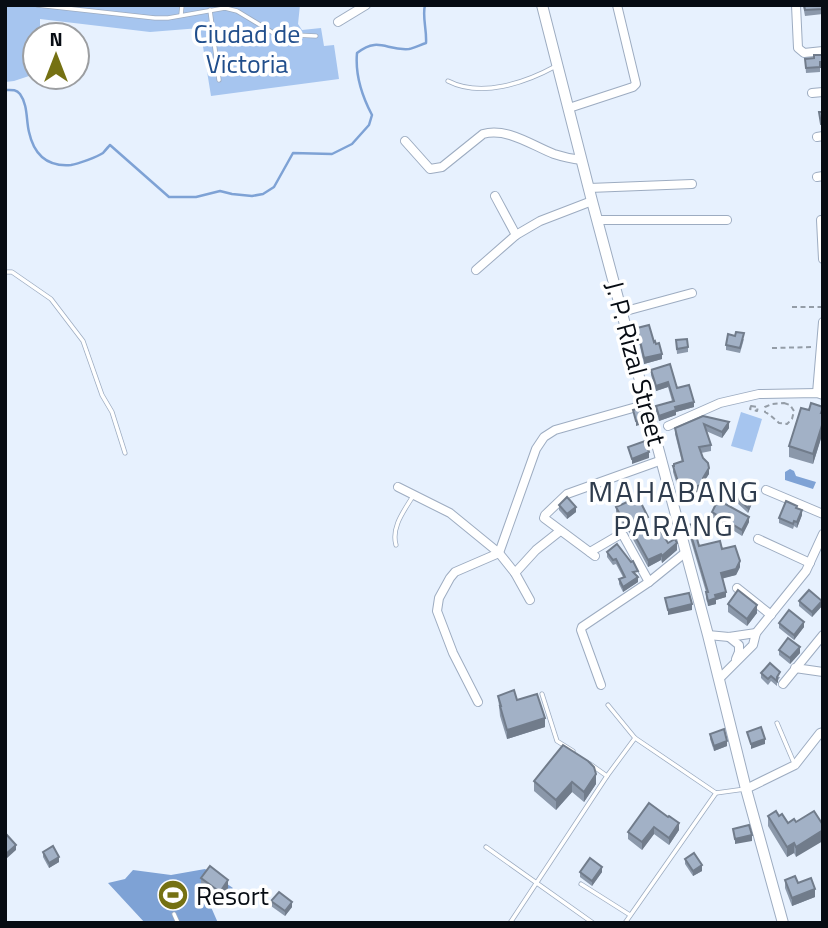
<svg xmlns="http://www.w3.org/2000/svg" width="828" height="928" viewBox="0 0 828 928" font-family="'Titillium Web',sans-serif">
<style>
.green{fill:#a6c5ef}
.water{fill:#7ea2d5}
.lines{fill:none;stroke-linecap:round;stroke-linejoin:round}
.stream{stroke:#7ea2d5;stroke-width:2.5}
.service-casing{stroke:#9dacc1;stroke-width:5}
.minor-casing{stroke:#9dacc1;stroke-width:10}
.secondary-casing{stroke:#9dacc1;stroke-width:12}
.path{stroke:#949da7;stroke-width:2;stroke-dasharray:5 3.5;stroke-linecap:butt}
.service{stroke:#fff;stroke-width:3.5}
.minor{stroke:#fff;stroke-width:8}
.secondary{stroke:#fff;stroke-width:10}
.wall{fill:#8b98aa}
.shaded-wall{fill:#717c8b}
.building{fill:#a2b1c6;stroke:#717c8b;stroke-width:2}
.labels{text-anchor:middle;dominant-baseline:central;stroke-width:7;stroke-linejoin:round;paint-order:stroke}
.park-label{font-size:26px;fill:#204e8c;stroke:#fff}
.street-label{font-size:26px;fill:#070c13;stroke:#fff}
.poi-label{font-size:26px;fill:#070c13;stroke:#fff;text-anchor:start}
.quarter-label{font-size:30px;letter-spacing:2px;fill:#2f3c4d;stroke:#fff}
</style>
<rect width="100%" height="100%" fill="#e7f1fe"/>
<g class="green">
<polygon points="5,5 300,5 298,24 302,30 321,28 324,46 334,45 339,79 211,96 200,28 150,32 40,19 40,35 35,35 35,74 14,81 5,82"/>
<polygon points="741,412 762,419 752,452 731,446"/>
</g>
<g class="water">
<polygon points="790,469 794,471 796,476 816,482 813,489 785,480 785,472"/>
<polygon points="205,869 233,888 218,903 211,907 218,923 145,923 108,883 125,879 133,870 171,875"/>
</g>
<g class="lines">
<path class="stream" d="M 5,90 C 11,90 16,89 20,94 C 28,105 26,120 29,132 C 34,155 47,167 71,165 C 78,164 97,157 103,153 C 103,153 109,146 110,145 L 169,197 L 196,197 L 220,191 L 232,194 L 252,196 L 263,194 L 274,187 L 293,153 L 332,154 L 352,144 L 369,125 L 372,115 C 362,96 355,75 357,53 C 379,36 386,51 409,49 C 414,48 420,45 426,43 C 427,30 422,17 425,5"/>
<g class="service-casing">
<g id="service">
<polyline points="37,5 155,18 168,18 225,8 237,11 275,34 316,36"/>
<polyline points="210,10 219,80"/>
<polyline points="181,15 182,5"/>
<path d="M 448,81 C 481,98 525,83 556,66"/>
<polyline points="5,272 12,272 51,299 83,341 102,395 112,412 125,453"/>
<path d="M 396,545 C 391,527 404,511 413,496"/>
<polyline points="542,694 557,741 573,751"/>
<polyline points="608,705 635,738 716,793 745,789"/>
<polyline points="777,723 794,763"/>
<polyline points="590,764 607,776"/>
<polyline points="486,847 593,923"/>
<polyline points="581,884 630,915"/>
<polyline points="174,914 178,923"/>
<polyline points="510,923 607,776 635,738"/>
<polyline points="625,923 716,793"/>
</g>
</g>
<g class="minor-casing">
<g id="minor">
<polyline points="796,5 798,48 804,53 823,51"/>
<polyline points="338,22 366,5"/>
<polyline points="812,93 823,92"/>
<polyline points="569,108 633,87 636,84 617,5"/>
<polyline points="817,137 823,136"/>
<path d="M 405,141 L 430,169 L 442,167 L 483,134 C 507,127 533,146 554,154 C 563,157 573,159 582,160"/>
<polyline points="817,177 823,176"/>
<polyline points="589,188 692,184"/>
<polyline points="495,196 516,235 540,221 592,201"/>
<polyline points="598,220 727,220"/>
<polyline points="823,220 821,220 823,259"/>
<polyline points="476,270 516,235"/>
<polyline points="622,312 692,293"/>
<polyline points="817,393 823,322"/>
<polyline points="668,426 720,403 759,394 817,393 823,395"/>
<polyline points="398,487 450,513 499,553 515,573 530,600"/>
<polyline points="766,490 823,514"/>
<polyline points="758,539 810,563"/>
<polyline points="590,552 619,535 623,535 649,582 686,552"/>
<polyline points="595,556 544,518 545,515 567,494 662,460"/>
<polyline points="515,573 536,550 560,531"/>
<polyline points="737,588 771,615"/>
<polyline points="708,635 729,637 756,633"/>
<polyline points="729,637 739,645 739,652 736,659"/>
<polyline points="795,668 823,672"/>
<polyline points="719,679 753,645 756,633 806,571 823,534"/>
<polyline points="783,684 823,635"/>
<polyline points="601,685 581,630 582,627 649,582"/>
<polyline points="478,702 453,653 437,611 439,598 450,578 455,572 499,553 536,449 544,437 555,430 647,404"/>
<polyline points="746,789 795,765 820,733 823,732"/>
</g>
</g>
<g class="secondary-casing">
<polyline id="secondary" points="542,5 592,201 708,635 746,789 783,923"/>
</g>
<g class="path">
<polyline points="792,307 823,307"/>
<polyline points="772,348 813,347"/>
<polygon points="784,403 790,405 794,411 792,419 787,424 779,423 770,415 765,412 765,407 772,404"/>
<polygon points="751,406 758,407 757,411 750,409"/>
</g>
<use href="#service" class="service"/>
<use href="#minor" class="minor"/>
<use href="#secondary" class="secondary"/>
</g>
<g class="wall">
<polygon points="803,5 823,5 823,14 805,16"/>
<polygon points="822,55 822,67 820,68 820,72 806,73 805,59 814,58"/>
<polygon points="637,328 654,342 662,359 644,364 637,333"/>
<polygon points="744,339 740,353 726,350 726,345"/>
<polygon points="676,340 688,347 688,352 677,354"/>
<polygon points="651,370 677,388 694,407 676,412 676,415 659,421 656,411 656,406 672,401 668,387 656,391 651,375"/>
<polygon points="823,407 823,432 813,464 789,457 789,446 809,410"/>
<polygon points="703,416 729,428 722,438 706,431 711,445 711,451 701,453 709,474 704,481 705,489 691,495 681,497 673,472 673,466 682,462 675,434 675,428"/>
<polygon points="733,494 753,501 748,513 733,499"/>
<polygon points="559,505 576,512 567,519 559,510"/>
<polygon points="616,507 648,524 643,526 647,533 668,543 677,550 662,563 661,560 648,567 629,532 624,529 616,514"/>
<polygon points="797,508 802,515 797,528 794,526 793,529 779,523 779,518"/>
<polygon points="712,512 749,522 742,536 712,517"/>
<polygon points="688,525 699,546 722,549 740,567 736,575 722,578 726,597 716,600 716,604 708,606 706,598 706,592 688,531"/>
<polygon points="607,552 638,576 638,582 623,592 619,584 619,579 623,577 616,564 613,565 607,557"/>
<polygon points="799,601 822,606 812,617 799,606"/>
<polygon points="728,604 757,613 747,626 728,612"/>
<polygon points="779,623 804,627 794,640 779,628"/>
<polygon points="779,650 800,653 790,664 779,655"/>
<polygon points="761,673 780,677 777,682 777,686 771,681 768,685 761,678"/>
<polygon points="498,696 517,700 545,727 507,739 500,716"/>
<polygon points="710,734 727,746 714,751 710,739"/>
<polygon points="563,745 596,784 584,802 572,792 556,810 534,791 534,781"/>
<polygon points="649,803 679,830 669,845 654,834 642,850 628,839 628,832"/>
<polygon points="814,811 796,857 794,853 787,857 768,826 768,816 779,816 788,823 796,822"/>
<polygon points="43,852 59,862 49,868 43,857"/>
<polygon points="685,859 702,871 693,876 685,864"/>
<polygon points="580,872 602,872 592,886 580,877"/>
<polygon points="201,878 228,888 220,900 201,886"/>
<polygon points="785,880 798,883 815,897 792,906 785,888"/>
<polygon points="271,901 292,907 285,916 271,906"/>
</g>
<g class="shaded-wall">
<polygon points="662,354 662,359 644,364 644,358"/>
<polygon points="668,382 668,387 656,391 656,386"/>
<polygon points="694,402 694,407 676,412 676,415 659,421 659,416 675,407"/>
<polygon points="643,419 643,424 636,426 636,421"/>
<polygon points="729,422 729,428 722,438 722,432"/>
<polygon points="823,422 823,432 813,464 813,454"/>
<polygon points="649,452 649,458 632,464 632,459"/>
<polygon points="709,468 709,474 703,483 703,478"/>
<polygon points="705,483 705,489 691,495 681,497 681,491"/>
<polygon points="753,496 753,501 748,513 748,508"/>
<polygon points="576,507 576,512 567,519 567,514"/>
<polygon points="802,510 802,515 797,528 797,522"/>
<polygon points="648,517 648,524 640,528 640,521"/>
<polygon points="749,517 749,522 742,536 742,530"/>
<polygon points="677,543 677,550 662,563 662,556"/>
<polygon points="661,554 661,560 648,567 648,560"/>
<polygon points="740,561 740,567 736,575 721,579 721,573"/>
<polygon points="638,577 638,582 623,592 623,587"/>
<polygon points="726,592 726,597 716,600 716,604 708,606 708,601 715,595"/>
<polygon points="822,601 822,606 812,617 812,612"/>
<polygon points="692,604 692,610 668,615 668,610"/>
<polygon points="757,605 757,613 747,626 747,619"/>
<polygon points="804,622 804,627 794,640 794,635"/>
<polygon points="800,647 800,653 790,664 790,658"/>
<polygon points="545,718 545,727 507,739 507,730"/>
<polygon points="765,739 765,744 751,749 751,744"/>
<polygon points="727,741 727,746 714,751 714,746"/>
<polygon points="596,774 596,784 584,802 584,792"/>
<polygon points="572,782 572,792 556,810 556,800"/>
<polygon points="679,823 679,830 669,845 669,838"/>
<polygon points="654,827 654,834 642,850 642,842"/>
<polygon points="823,830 823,841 796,857 796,847"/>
<polygon points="752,835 752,841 735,844 735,839"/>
<polygon points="794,843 794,853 787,857 787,847"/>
<polygon points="16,845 16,850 6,859 6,854"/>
<polygon points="59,857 59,862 49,868 49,863"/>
<polygon points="702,865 702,871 693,876 693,871"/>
<polygon points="602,867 602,872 592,886 592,881"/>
<polygon points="228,880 228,888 220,900 220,892"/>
<polygon points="815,889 815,897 792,906 792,898"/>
<polygon points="292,902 292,907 285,916 285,911"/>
</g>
<g class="building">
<polygon points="804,5 823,5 823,9 805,10"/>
<polygon points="814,55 822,55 822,62 820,62 820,67 806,68 805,59 814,58"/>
<polygon points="819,112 823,112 823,124 821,124"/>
<polygon points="649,325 654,342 655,341 656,344 659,343 662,354 644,358 637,328"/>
<polygon points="736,332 744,333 740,348 726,345 728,334 735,336"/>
<polygon points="687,339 688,347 677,349 676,340"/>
<polygon points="670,364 677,388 689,385 694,402 675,407 676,410 659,416 656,406 674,401 668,382 656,386 651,370"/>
<polygon points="811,403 823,407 821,413 823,413 823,422 813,454 789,446 801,408 809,410"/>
<polygon points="640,408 643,419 636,421 633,410"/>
<polygon points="703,416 729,422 722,432 704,424 711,445 699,447 703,458 708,463 709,468 703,478 705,483 691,489 681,491 673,466 674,466 674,464 683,461 675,428"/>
<polygon points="645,441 649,452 632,459 628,447"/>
<polygon points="739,488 753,496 748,508 733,494"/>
<polygon points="567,497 576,507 567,514 559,505"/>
<polygon points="638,497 648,517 640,521 647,533 658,527 668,543 675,539 677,543 662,556 661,554 648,560 629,525 624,522 616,507"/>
<polygon points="718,500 749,517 742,530 712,512"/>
<polygon points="786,501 797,506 796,508 802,510 797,522 794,521 793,524 779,518"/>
<polygon points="693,524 699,546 720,541 722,549 735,546 740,561 736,569 721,573 726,592 715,595 716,598 708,601 706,592 708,592 688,525"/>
<polygon points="617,544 631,562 633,561 638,571 633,572 638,577 623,587 619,579 625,577 616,559 613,560 607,552"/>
<polygon points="738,590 757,605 747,619 728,604"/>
<polygon points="809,590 822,601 812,612 799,601"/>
<polygon points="689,593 692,604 668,610 665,598"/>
<polygon points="789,610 804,622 794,635 779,623"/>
<polygon points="788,638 800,647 790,658 779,650"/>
<polygon points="770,663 780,672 777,677 777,681 771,676 768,679 761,673"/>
<polygon points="514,690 517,700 537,694 545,718 507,730 500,706 501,706 498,696"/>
<polygon points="761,727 765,739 751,744 747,732"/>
<polygon points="724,729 727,741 714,746 710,734"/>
<polygon points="563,745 588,761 594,767 596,774 584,792 572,782 556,800 534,781"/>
<polygon points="649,803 668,817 669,816 679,823 669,838 654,827 642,842 628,832"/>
<polygon points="776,811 779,816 782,814 788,823 794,819 796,822 814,811 823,825 823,830 796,847 794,843 787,847 768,816"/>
<polygon points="749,825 752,835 735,839 733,829"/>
<polygon points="6,834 16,845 6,854 5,853 5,835"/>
<polygon points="53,846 59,857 49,863 43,852"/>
<polygon points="694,853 702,865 693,871 685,859"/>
<polygon points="590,858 602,867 592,881 580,872"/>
<polygon points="210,866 228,880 220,892 201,878"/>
<polygon points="795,876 798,883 811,878 815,889 792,898 785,880"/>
<polygon points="279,892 292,902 285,911 271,901"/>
</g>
<defs>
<g id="stadium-disc" transform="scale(1.575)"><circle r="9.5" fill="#757113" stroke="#fff"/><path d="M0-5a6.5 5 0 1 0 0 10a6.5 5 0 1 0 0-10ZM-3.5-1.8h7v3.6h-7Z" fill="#fff"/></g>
</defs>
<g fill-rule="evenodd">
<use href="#stadium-disc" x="173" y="895"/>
</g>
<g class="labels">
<g class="park-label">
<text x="247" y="33">Ciudad de<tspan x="247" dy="30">Victoria</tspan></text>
</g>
<g class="street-label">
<text transform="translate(636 363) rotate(75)">J. P. Rizal Street</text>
</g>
<g class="poi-label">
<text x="196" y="895">Resort</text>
</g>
<g class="quarter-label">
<text x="674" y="491">MAHABANG<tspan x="674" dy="34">PARANG</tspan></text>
</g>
</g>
<rect width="828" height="928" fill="none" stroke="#070c13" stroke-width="14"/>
<g transform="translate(56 56)"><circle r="33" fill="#ffffff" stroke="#9c9ea1" stroke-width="2"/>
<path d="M0-5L12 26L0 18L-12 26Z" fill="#757113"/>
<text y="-10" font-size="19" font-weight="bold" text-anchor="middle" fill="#070c13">N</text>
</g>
</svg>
